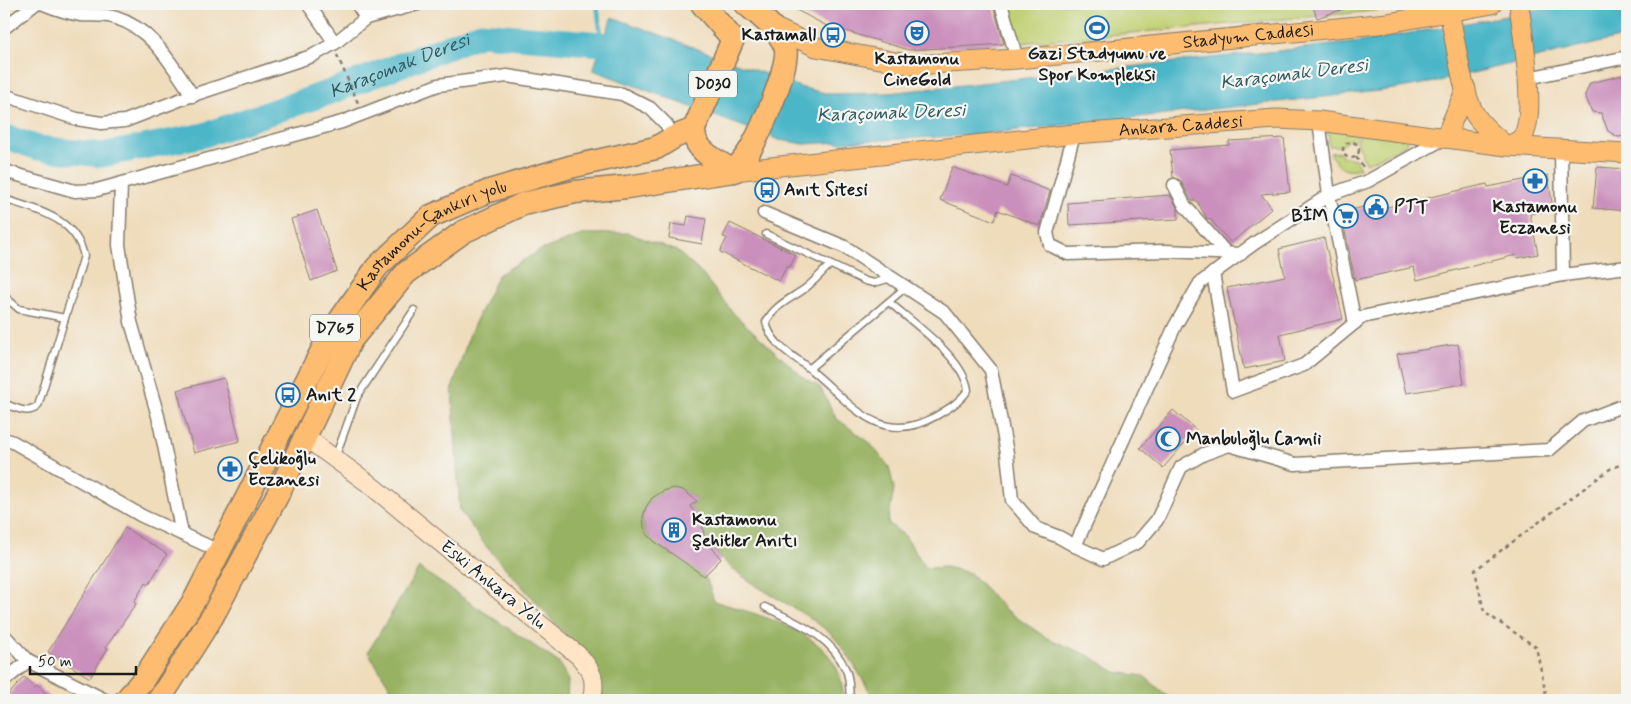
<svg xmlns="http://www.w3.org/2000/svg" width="1631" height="704" viewBox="0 0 1631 704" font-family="Mynerve,sans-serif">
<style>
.green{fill:#c0d072;stroke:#6e7647}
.forest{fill:#98b264;stroke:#5a6740}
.water{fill:#4bb6c8;stroke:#346972}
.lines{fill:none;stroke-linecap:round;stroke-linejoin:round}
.stream{stroke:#4bb6c8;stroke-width:4.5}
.river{stroke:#4bb6c8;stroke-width:25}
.building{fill:#ca8fbc}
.lane-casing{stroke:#867c6c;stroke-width:9}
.street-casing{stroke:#867c6c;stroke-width:15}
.secondary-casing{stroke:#867c6c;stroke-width:20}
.primary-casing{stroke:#867c6c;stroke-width:21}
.highway-casing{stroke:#867c6c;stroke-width:25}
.path{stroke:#867c6c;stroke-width:2.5;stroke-dasharray:4 4;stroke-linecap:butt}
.lane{stroke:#fff;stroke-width:6}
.street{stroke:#fff;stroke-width:12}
.secondary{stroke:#ffe4c6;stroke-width:18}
.primary{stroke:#febc70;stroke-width:19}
.highway{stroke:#febc70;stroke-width:22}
.labels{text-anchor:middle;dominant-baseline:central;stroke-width:4.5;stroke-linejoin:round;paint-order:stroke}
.shield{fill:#f6f6f2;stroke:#5d5d5c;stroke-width:1}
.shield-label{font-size:16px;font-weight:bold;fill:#1c1c1c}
.poi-label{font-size:18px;font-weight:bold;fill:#1c1c1c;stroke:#f6f6f2;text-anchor:start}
.street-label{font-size:18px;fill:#1c1c1c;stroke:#f6f6f2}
.water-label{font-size:19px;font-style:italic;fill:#2f5a61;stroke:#f6f6f2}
</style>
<rect width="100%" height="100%" fill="#f6f6f2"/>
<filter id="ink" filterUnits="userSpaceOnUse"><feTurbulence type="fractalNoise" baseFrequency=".02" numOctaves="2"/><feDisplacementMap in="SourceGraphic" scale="10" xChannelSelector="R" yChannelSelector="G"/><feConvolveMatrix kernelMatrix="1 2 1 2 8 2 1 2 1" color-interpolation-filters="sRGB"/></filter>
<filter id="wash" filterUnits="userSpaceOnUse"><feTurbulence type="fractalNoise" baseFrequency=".0096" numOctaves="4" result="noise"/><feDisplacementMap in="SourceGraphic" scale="20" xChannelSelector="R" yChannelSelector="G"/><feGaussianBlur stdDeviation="1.12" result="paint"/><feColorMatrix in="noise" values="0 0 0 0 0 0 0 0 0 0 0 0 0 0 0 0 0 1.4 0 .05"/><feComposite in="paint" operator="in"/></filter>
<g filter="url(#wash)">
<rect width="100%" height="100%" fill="#efdcbb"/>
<g class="green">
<polygon points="996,4 1404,4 1374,11 1008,44"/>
<polygon points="1329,129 1357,132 1355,140 1349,140 1341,146 1329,146"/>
<polygon points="1361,132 1406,139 1407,144 1367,163 1361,155 1362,152 1357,142"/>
<path d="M 1340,152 L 1343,157 L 1355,159 L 1360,168 C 1345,172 1337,167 1330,153 Z"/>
</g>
<g class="forest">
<path d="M 628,233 L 677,251 L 702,274 L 734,314 L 804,378 L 820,387 L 836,418 L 869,442 L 889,467 L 894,488 L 888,523 L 905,536 L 926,568 L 946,567 L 970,573 L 1007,611 L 1045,637 L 1090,656 L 1115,672 L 1144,676 L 1172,700 L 875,700 C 862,680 843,642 825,629 C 792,603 750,588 721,558 C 703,540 704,525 690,506 L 697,501 C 671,474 631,503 646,532 C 657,553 689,558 704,576 C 709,582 711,593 714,601 C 757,615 831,631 841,681 C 842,688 844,694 843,700 L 591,700 L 576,647 L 485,545 L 460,511 L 452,389 L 470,333 L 498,275 L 541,250 L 584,234 Z"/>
<polygon points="419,568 558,662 568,678 567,700 398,700 368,652"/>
</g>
<polygon class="water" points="1573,4 1627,4 1627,36 1435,82 1388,90 973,135 804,144 779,140 593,70 612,17 803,88 830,94 889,93 1360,42"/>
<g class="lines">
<polyline class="stream" points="597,4 602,44"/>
<path class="river" id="s1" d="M 4,136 L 38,148 L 102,155 L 204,135 L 333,91 L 481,34 L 602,44 L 634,55"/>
</g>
<g id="blocks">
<g class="building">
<polygon points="785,4 993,4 1004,44 909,50 825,25"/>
<polygon points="1312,4 1352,4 1353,6 1317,18"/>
<polygon points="1627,74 1627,136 1618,137 1608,131 1601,113 1592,112 1585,95 1590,83"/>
<polygon points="1284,138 1290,192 1261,194 1272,208 1231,243 1210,219 1207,219 1197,201 1192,201 1181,181 1173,177 1170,150 1229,145 1229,141"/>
<polygon points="952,167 1007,187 1011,176 1050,191 1040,226 998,210 994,221 940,200"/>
<polygon points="1597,167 1627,169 1627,211 1593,208"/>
<polygon points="1548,175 1553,210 1530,214 1538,254 1517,258 1516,255 1417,280 1414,267 1355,280 1341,212 1382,203 1383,208 1487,184 1488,187"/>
<polygon points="1170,195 1178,209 1178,219 1069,225 1068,203"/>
<polygon points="317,210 337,271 311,281 291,219"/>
<polygon points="688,216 706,219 702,244 669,238 671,224 686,226"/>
<polygon points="730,223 796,255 790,267 787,266 779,281 720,252 727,238 723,237"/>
<polygon points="1324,238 1343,319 1280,334 1285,361 1244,369 1227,288 1285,276 1279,249"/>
<polygon points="1458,344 1464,384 1406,393 1397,354"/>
<polygon points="224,378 240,441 194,453 177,390"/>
<polygon points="1173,410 1196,430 1163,468 1140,448"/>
<polygon points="674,488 683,490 697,501 690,506 701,520 705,539 721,559 704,576 655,542 647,534 644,527 643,517 646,507 652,498 663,491"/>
<polygon points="125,528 167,554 149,584 146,582 134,602 136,604 106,647 108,648 90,678 48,652"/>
<polygon points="24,677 35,687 37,685 53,700 4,700"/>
</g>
</g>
</g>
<g filter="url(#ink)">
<use href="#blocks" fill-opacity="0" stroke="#867c6c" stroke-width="1"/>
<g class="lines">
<g class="lane-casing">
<g id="lane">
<path d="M 4,199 C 37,210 75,217 84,256 L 38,406 C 27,416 17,407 4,404"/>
<polyline points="766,234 865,281 874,283 891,278"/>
<path d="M 830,265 C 821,273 813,283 803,290 C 790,299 774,306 766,322 C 771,346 795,356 812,371 C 852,404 880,448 936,416 C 948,409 960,402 968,390 C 964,358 913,323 889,302"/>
<polyline points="4,296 19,309 65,318"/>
<polyline points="810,368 906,287"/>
<polyline points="335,458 357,397 414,310"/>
<path d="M 765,607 C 797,623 831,635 846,670 C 850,678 849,691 850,700"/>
</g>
</g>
<g class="street-casing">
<g id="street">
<path d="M 44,4 C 56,9 68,13 81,15 C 93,16 105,14 116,18 C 153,29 172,66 193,96"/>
<polyline points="308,4 335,43"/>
<polyline points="357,4 366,18 418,4"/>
<polyline points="1001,4 1017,59"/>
<polyline points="4,28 35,4"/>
<polyline points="1528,78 1627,57"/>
<polyline points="4,95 77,119 101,123 125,121 187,97 312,56 335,43 366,18"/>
<polyline points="1319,121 1329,195 1355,323"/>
<polyline points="1074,134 1047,233 1050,245 1068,254 1164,251 1241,254"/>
<polyline points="1561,149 1563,275 1627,267"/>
<polyline points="4,171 75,191 97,190 342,122 438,85 507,76 622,94 650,108 666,124 674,137"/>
<polyline points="121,184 119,245 131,322 158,416 182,534"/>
<polyline points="1174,185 1185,206 1226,253"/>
<polyline points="764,213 845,247 945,313 991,370 1007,453 1012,500 1036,528 1059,537 1075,546 1175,326 1200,283 1255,243 1329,195 1368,181 1445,138"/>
<polyline points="1213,273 1233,391 1304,365 1362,317 1563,275"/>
<polyline points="4,439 13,442 142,516 219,551"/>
<polyline points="1075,546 1103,559 1138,542 1157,520 1181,467 1204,454 1229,445 1295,464 1549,450 1583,421 1627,404"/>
<polyline points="4,635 28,661 105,700"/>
<polyline points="4,681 28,661"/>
</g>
</g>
<g class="secondary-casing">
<path id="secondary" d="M 305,437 L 368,483 L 579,656 C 593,672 596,679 592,700"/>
</g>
<g class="primary-casing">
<g id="primary">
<path d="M 1449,11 C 1455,37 1462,95 1476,116 C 1484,128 1495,136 1506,146 C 1513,144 1519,142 1523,136 C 1537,113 1522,32 1519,4"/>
<path id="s2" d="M 771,26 L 816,47 L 912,65 L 1017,59 L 1388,23 L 1492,4"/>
<polyline points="1445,138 1466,89"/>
<path id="s3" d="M 734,171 L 1074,134 L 1276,119 L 1319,121 L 1506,146 L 1627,153"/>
</g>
</g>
<g class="highway-casing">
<g id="highway">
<polyline points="702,4 733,39"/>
<path d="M 733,39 L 694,129 C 693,151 717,161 734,171"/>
<path d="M 734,171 C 739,165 744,159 748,153 C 759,136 792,63 785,46 C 778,29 759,15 746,4"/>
<path id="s4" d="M 126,700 L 142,681 L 195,599 L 331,333 L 377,267 L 431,216 L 489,191 L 570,167 L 656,148 L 674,137 L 694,129"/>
<polyline points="159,700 212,617 277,496 351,340 406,273 463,232 523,204 575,192 627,187 734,171"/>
</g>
</g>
<g class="path">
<polyline points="337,55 358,103"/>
<circle cx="1351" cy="150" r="8"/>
<polyline points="1356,157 1365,170"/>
<polyline points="1544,700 1547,699 1536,647 1484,612 1475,570 1610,469 1627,462"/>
</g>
<use href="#lane" class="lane"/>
<use href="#street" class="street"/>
<use href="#secondary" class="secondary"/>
<use href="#primary" class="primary"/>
<use href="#highway" class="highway"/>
</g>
</g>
<defs>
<g id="stadium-ring" transform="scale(1.25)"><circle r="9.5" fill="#f6f6f2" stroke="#1f6fb2" stroke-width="1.5"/><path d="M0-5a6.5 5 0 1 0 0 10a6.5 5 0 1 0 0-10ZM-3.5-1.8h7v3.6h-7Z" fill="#1f6fb2"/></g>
<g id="theatre-ring" transform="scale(1.25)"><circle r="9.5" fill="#f6f6f2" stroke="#1f6fb2" stroke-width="1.5"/><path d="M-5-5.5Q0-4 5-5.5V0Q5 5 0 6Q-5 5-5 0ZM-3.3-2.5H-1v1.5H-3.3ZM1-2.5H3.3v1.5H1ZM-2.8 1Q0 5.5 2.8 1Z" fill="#1f6fb2"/></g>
<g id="bus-ring" transform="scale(1.25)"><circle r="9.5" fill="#f6f6f2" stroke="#1f6fb2" stroke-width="1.5"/><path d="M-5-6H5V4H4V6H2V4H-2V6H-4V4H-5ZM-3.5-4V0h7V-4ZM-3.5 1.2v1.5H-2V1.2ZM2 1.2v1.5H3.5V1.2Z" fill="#1f6fb2"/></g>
<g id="pharmacy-ring" transform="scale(1.25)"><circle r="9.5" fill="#f6f6f2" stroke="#1f6fb2" stroke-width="1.5"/><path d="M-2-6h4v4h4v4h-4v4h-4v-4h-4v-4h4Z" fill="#1f6fb2"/></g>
<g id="civic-ring" transform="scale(1.25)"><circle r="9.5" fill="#f6f6f2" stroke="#1f6fb2" stroke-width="1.5"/><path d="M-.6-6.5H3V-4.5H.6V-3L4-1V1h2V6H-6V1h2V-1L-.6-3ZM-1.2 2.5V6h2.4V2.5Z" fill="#1f6fb2"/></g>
<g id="supermarket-ring" transform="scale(1.25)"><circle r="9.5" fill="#f6f6f2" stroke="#1f6fb2" stroke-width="1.5"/><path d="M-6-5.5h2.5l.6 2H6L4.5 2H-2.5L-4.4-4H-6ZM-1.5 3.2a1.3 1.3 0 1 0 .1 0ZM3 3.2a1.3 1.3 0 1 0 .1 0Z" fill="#1f6fb2"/></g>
<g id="mosque-ring" transform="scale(1.25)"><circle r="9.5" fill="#f6f6f2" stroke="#1f6fb2" stroke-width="1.5"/><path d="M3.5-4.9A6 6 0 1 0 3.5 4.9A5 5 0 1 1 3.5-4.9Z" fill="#1f6fb2"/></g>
<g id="building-ring" transform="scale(1.25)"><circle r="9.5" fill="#f6f6f2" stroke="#1f6fb2" stroke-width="1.5"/><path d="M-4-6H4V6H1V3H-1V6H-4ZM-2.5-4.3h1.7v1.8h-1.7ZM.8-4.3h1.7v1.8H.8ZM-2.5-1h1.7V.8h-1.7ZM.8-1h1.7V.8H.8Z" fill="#1f6fb2"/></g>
</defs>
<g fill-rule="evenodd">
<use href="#stadium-ring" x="1097" y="28"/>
<use href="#theatre-ring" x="917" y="33"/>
<use href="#bus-ring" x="833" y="35"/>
<use href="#pharmacy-ring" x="1535" y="181"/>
<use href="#bus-ring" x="767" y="190"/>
<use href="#civic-ring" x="1376" y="207"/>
<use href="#supermarket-ring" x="1346" y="216"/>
<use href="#bus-ring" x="288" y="395"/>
<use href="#mosque-ring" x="1168" y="439"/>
<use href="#pharmacy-ring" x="230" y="469"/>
<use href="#building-ring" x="674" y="530"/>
</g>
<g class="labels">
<g class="shield">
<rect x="689" y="70.5" width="48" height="27" rx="4"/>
<rect x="310" y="314.5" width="50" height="27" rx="4"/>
</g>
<g class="shield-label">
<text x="713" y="84">D030</text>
<text x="335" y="328">D765</text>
</g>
<g class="poi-label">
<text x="816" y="35" text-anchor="end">Kastamall</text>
<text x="1097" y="54" text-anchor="middle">Gazi Stadyumu ve<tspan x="1097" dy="21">Spor Kompleksi</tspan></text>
<text x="917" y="59" text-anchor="middle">Kastamonu<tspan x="917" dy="21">CineGold</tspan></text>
<text x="784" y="190">Anıt Sitesi</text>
<text x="1394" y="207">PTT</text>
<text x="1535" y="207" text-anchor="middle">Kastamonu<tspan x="1535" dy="21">Eczanesi</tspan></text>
<text x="1328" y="216" text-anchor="end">BİM</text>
<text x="306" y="395">Anıt 2</text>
<text x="1186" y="439">Manbuloğlu Camii</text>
<text x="248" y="459">Çelikoğlu<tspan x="248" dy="21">Eczanesi</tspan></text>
<text x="692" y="520">Kastamonu<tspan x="692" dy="21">Şehitler Anıtı</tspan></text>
</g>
<g class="street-label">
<text stroke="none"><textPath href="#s2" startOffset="485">Stadyum Caddesi</textPath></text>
<text stroke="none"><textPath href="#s3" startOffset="449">Ankara Caddesi</textPath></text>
<text stroke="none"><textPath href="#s4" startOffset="566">Kastamonu-Çankırı yolu</textPath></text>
<text transform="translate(493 585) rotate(39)">Eski Ankara Yolu</text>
</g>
<g class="water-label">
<text stroke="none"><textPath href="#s1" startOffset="412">Karaçomak Deresi</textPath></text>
<text transform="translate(1294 74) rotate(-7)">Karaçomak Deresi</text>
<text transform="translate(891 113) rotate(-2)">Karaçomak Deresi</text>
</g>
</g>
<rect width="1631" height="704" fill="none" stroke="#f6f6f2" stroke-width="20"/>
<path d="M30 666v8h106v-8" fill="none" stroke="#1c1c1c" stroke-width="2.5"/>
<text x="38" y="666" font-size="15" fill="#1c1c1c" stroke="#f6f6f2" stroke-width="4" paint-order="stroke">50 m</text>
</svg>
